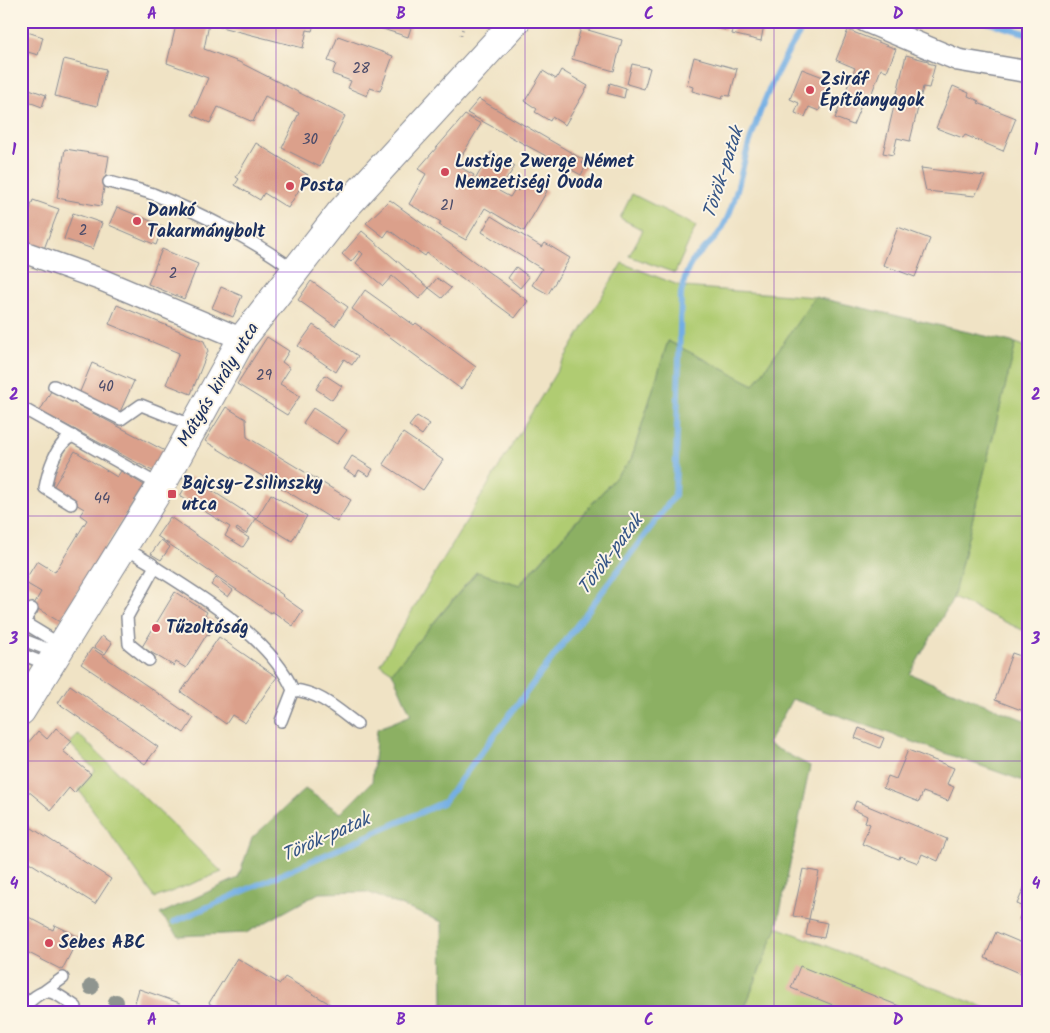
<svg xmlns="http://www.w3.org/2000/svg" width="1050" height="1033" viewBox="0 0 1050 1033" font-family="Kalam,sans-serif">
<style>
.green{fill:#b0cc72;stroke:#667e68}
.forest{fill:#8cb064;stroke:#547061}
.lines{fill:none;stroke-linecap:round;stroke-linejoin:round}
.stream{stroke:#72aee4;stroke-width:6}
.building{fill:#dba08b}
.lane-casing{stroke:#868992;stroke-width:14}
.street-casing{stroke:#868992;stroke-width:24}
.secondary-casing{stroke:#868992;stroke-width:30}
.path{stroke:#868992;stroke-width:3;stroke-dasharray:1 4;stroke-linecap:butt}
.lane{stroke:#fff;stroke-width:11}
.street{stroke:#fff;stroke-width:21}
.secondary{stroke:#fff;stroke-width:28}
.tree{fill:#8f958f}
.grid{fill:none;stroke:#7b2cbf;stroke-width:1;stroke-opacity:0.55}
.poi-dot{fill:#d1495b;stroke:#fcf5e5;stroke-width:2}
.labels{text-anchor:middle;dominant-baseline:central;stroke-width:4;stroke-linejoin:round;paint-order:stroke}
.number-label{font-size:15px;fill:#4b4b69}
.poi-label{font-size:18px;font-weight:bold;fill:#1b2f5e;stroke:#fcf5e5;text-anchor:start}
.street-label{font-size:18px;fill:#1b2f5e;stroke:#fcf5e5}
.water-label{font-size:19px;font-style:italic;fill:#355586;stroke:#fcf5e5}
.neatline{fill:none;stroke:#7b2cbf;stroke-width:2}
.grid-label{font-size:16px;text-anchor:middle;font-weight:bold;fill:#7b2cbf}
</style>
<rect width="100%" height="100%" fill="#fcf5e5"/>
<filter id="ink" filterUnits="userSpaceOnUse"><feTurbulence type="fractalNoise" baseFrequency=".02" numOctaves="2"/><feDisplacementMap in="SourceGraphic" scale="10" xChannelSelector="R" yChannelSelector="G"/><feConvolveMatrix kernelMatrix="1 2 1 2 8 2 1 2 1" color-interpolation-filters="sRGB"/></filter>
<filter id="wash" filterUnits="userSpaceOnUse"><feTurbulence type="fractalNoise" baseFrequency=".0096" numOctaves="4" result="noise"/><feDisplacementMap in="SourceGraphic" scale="20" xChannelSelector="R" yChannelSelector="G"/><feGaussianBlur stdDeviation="1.12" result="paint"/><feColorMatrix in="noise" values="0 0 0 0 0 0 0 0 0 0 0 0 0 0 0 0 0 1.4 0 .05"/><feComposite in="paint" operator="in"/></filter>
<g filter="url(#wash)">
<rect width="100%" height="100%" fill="#f0e3c5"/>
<g class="green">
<polygon points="632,194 696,226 675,273 629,256 643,230 620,218"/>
<polygon points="622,263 683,287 815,297 754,385 668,341 631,460 519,585 476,572 392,672 380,664"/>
<polygon points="1016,343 1029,348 1029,633 953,598"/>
<polygon points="78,734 222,872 155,898 79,790 95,770 70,744"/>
<polygon points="777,927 996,1012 743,1012"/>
</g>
<polygon class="forest" points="815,297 1016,343 953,598 910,674 1029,722 1029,783 792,699 768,744 810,766 777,927 743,1012 429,1012 443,1004 442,922 367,892 319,893 246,933 179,936 160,914 238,878 252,838 305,789 341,813 372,782 377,729 411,715 392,672 477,572 520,585 631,460 668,341 754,385"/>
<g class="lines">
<g class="stream">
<polyline points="983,21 1029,34"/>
<path d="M 174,922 L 444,802 L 675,495 L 681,294 C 684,280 687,266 697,256 C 710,242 717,240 726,221 C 738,197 741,167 750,141 C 763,100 782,56 808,21"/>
</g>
</g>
<g id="blocks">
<g class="building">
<polygon points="177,21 304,21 314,24 312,31 307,30 303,48 209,24 204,49 239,62 345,116 320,167 282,148 299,113 265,96 253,122 218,107 210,123 192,115 208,78 167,63"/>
<polygon points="368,21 413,21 408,37 367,24"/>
<polygon points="620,21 658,21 656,28 643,25 642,28 620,23"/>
<polygon points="692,21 727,21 725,30"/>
<polygon points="735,21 764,24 761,41 732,34"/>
<polygon points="581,28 622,40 614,71 572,59"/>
<polygon points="21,30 43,37 38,55 21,50"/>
<polygon points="848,30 896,49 887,71 881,69 871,95 866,93 853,125 835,118 855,68 836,60"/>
<polygon points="338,36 393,56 380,91 370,88 367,96 348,88 351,81 332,74 336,64 328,61"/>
<polygon points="906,55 928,61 928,63 935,65 929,88 923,87 910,141 897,138 893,155 883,153"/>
<polygon points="694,57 737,69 730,96 723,95 722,99 692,91 693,87 687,85"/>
<polygon points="64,59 106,69 97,106 55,96"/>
<polygon points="632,64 650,68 644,89 627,84"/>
<polygon points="802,69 831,80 819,111 809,107 805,117 795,113 799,103 790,99"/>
<polygon points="561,70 588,86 565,125 552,117 550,121 535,112 537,109 525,101 543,71 556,79"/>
<polygon points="610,83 626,88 624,98 607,93"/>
<polygon points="21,86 46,95 42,107 21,99"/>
<polygon points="953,86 969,93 968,96 979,101 978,103 1016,118 1003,151 965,135 963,138 936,128"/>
<polygon points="479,99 584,160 582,163 586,166 581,175 467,113"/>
<polygon points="465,115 481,124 456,165 474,175 469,183 472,185 491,152 515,166 499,191 510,197 515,189 518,191 525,179 547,191 524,231 485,208 466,240 439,225 441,222 409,204 426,174 418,169"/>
<polygon points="256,143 308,175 288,208 264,193 260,200 235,185 239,179 236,177"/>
<polygon points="21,146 26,147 22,163 21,163"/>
<polygon points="65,149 109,156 101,206 57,198"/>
<polygon points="921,168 985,176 975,196 926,191"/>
<polygon points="33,200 59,209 44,249 21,241 21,234"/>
<polygon points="390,200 528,301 515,318 427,253 425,256 389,230 384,237 366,223"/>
<polygon points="117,207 163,226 156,245 109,225"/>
<polygon points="73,213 102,223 93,249 64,239"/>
<polygon points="491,216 542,247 545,243 570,258 548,294 532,285 542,269 482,232"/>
<polygon points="898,227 930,239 915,277 883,265"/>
<polygon points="362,231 429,288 419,299 392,276 383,286 356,263 363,254 360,251 351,262 342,254"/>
<polygon points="162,249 198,264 184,299 148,284"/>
<polygon points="516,267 529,277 520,288 508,278"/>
<polygon points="437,278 451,288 442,298 429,288"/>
<polygon points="311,281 348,307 335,326 298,300"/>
<polygon points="221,287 242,296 233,317 212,308"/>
<polygon points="365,290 414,325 416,323 476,367 461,389 352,309"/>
<polygon points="117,305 204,341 208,351 191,394 166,384 179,353 109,324"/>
<polygon points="313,325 358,356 352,365 344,359 336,372 298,346"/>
<polygon points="267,337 289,351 282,362 290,368 280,384 300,396 287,415 237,384"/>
<polygon points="92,363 134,381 120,412 79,394"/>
<polygon points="325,375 342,386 332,400 316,389"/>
<polygon points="51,391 167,452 156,473 40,411"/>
<polygon points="226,407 246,419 247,437 351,500 337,522 205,441"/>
<polygon points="313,408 347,430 337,444 303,423"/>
<polygon points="417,416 430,424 422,435 409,426"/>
<polygon points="403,433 443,460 423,490 383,464"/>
<polygon points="75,451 117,477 121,471 144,485 60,622 33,606 41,592 24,582 37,561 55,572 87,520 80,515 84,509 52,489"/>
<polygon points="352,456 373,469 369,476 359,470 356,476 344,469"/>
<polygon points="191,477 256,519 246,534 237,528 236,530 249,538 243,547 225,536 230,527 180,496"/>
<polygon points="271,494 307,516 292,541 256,519"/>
<polygon points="170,517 283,595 282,596 303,611 293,626 272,611 271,613 157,536"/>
<polygon points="161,540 170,547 161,560 151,554"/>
<polygon points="216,578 233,590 228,597 211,585"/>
<polygon points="175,592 207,612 205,616 214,621 211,627 213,628 209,635 207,634 186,668 176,662 174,666 142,647"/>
<polygon points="102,636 112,643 105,654 94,647"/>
<polygon points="219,637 277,677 245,723 232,715 226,724 181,692"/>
<polygon points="92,648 194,718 184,733 81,664"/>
<polygon points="1012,653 1029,659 1029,713 995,700"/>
<polygon points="21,667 32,672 21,692"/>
<polygon points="70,685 158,747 145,764 58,703"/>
<polygon points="56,728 72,741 63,751 91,774 74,793 69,788 51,810 21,785 21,758 26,753 22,750 38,731 47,739"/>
<polygon points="859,728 884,738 880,748 855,738"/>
<polygon points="908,750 954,768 947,784 954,787 948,801 923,792 919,802 883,788 888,776 896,779"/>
<polygon points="856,801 947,839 938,861 922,854 918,863 900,856 899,859 862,844 870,824 865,822 867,816 853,809"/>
<polygon points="21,821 111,879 95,904 21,857"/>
<polygon points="803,869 819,872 809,919 793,916"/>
<polygon points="1029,877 1029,923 1019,919 1024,907 1017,904"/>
<polygon points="21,913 53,930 55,925 79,937 62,970 21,949"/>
<polygon points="809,919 827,923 824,938 806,935"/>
<polygon points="996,932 1029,946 1029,977 985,958"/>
<polygon points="237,958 280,984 285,977 330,1004 325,1012 222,1012 209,1003"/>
<polygon points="800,966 909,1010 908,1012 850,1012 791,988"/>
<polygon points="139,989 180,1003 178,1007 185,1009 184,1012 132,1012"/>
</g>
</g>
</g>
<g filter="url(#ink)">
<use href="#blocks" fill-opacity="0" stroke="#868992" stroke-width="1"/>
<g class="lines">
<g class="lane-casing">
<g id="lane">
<path d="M 109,182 C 123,186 139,189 153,194 C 198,212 258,242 295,271"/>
<polyline points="54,386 121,419 141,405 194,426"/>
<polyline points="24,409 161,486"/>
<path d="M 71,504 L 45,488 C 48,471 56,443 73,436"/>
<polyline points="123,547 152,564 154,568 127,617 129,644 149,660"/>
<path d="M 153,566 C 199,595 271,638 293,690 L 281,721"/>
<polyline points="32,609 26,618 28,625 61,645"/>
<polyline points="21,639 57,653"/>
<polyline points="21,654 49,665"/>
<path d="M 293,690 C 319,692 337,709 357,724"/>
<polyline points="45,991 63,978"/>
<path d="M 21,1010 C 46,984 48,988 76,1007"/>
</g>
</g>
<g class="street-casing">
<g id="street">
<polyline points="865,21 958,60 1029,72"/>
<polyline points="21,251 102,280 242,339"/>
</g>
</g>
<g class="secondary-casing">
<polyline id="secondary" points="21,711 161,486 242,339 340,213 516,21"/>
</g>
<polyline class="path" points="461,35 465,21"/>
<use href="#lane" class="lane"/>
<use href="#street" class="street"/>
<use href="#secondary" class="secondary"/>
</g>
<g class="tree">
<circle cx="91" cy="987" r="8"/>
<circle cx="116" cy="1002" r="8"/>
</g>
</g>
<path class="grid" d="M 276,21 L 276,1012M 525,21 L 525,1012M 774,21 L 774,1012M 21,272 L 1029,272M 21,516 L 1029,516M 21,761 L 1029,761"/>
<g class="poi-dot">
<circle cx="810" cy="90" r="5"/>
<circle cx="445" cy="172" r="5"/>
<circle cx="290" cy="186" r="5"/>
<circle cx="137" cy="221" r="5"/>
<rect x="167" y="489" width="10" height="10" rx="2.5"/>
<circle cx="156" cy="628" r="5"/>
<circle cx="49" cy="943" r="5"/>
</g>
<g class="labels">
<g class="number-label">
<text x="361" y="69">28</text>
<text x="310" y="140">30</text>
<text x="447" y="206">21</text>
<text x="83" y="231">2</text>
<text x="173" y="274">2</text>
<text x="264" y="376">29</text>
<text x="106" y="387">40</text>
<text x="102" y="499">44</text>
</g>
<g class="poi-label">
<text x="820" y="80">Zsiráf<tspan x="820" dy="21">Építőanyagok</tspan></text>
<text x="455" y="162">Lustige Zwerge Német<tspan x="455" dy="21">Nemzetiségi Óvoda</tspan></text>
<text x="300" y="186">Posta</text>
<text x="147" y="211">Dankó<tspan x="147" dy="21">Takarmánybolt</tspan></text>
<text x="182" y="484">Bajcsy-Zsilinszky<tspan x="182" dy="21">utca</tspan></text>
<text x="166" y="628">Tűzoltóság</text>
<text x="59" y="943">Sebes ABC</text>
</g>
<g class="street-label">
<text transform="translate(219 385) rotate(-59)">Mátyás király utca</text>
</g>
<g class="water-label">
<text transform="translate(724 173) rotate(-72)">Török-patak</text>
<text transform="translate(611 555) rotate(-53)">Török-patak</text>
<text transform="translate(326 838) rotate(-24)">Török-patak</text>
</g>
</g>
<rect width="1050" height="1033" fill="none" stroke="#fcf5e5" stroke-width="55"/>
<rect x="28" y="28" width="994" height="978" class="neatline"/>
<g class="grid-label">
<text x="152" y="19">A</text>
<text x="401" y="19">B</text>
<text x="649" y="19">C</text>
<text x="898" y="19">D</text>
<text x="14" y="155">1</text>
<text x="1036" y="155">1</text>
<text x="14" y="400">2</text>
<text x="1036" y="400">2</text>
<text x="14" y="644">3</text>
<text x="1036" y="644">3</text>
<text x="14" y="889">4</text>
<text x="1036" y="889">4</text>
<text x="152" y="1025">A</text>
<text x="401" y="1025">B</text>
<text x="649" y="1025">C</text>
<text x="898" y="1025">D</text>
</g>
</svg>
